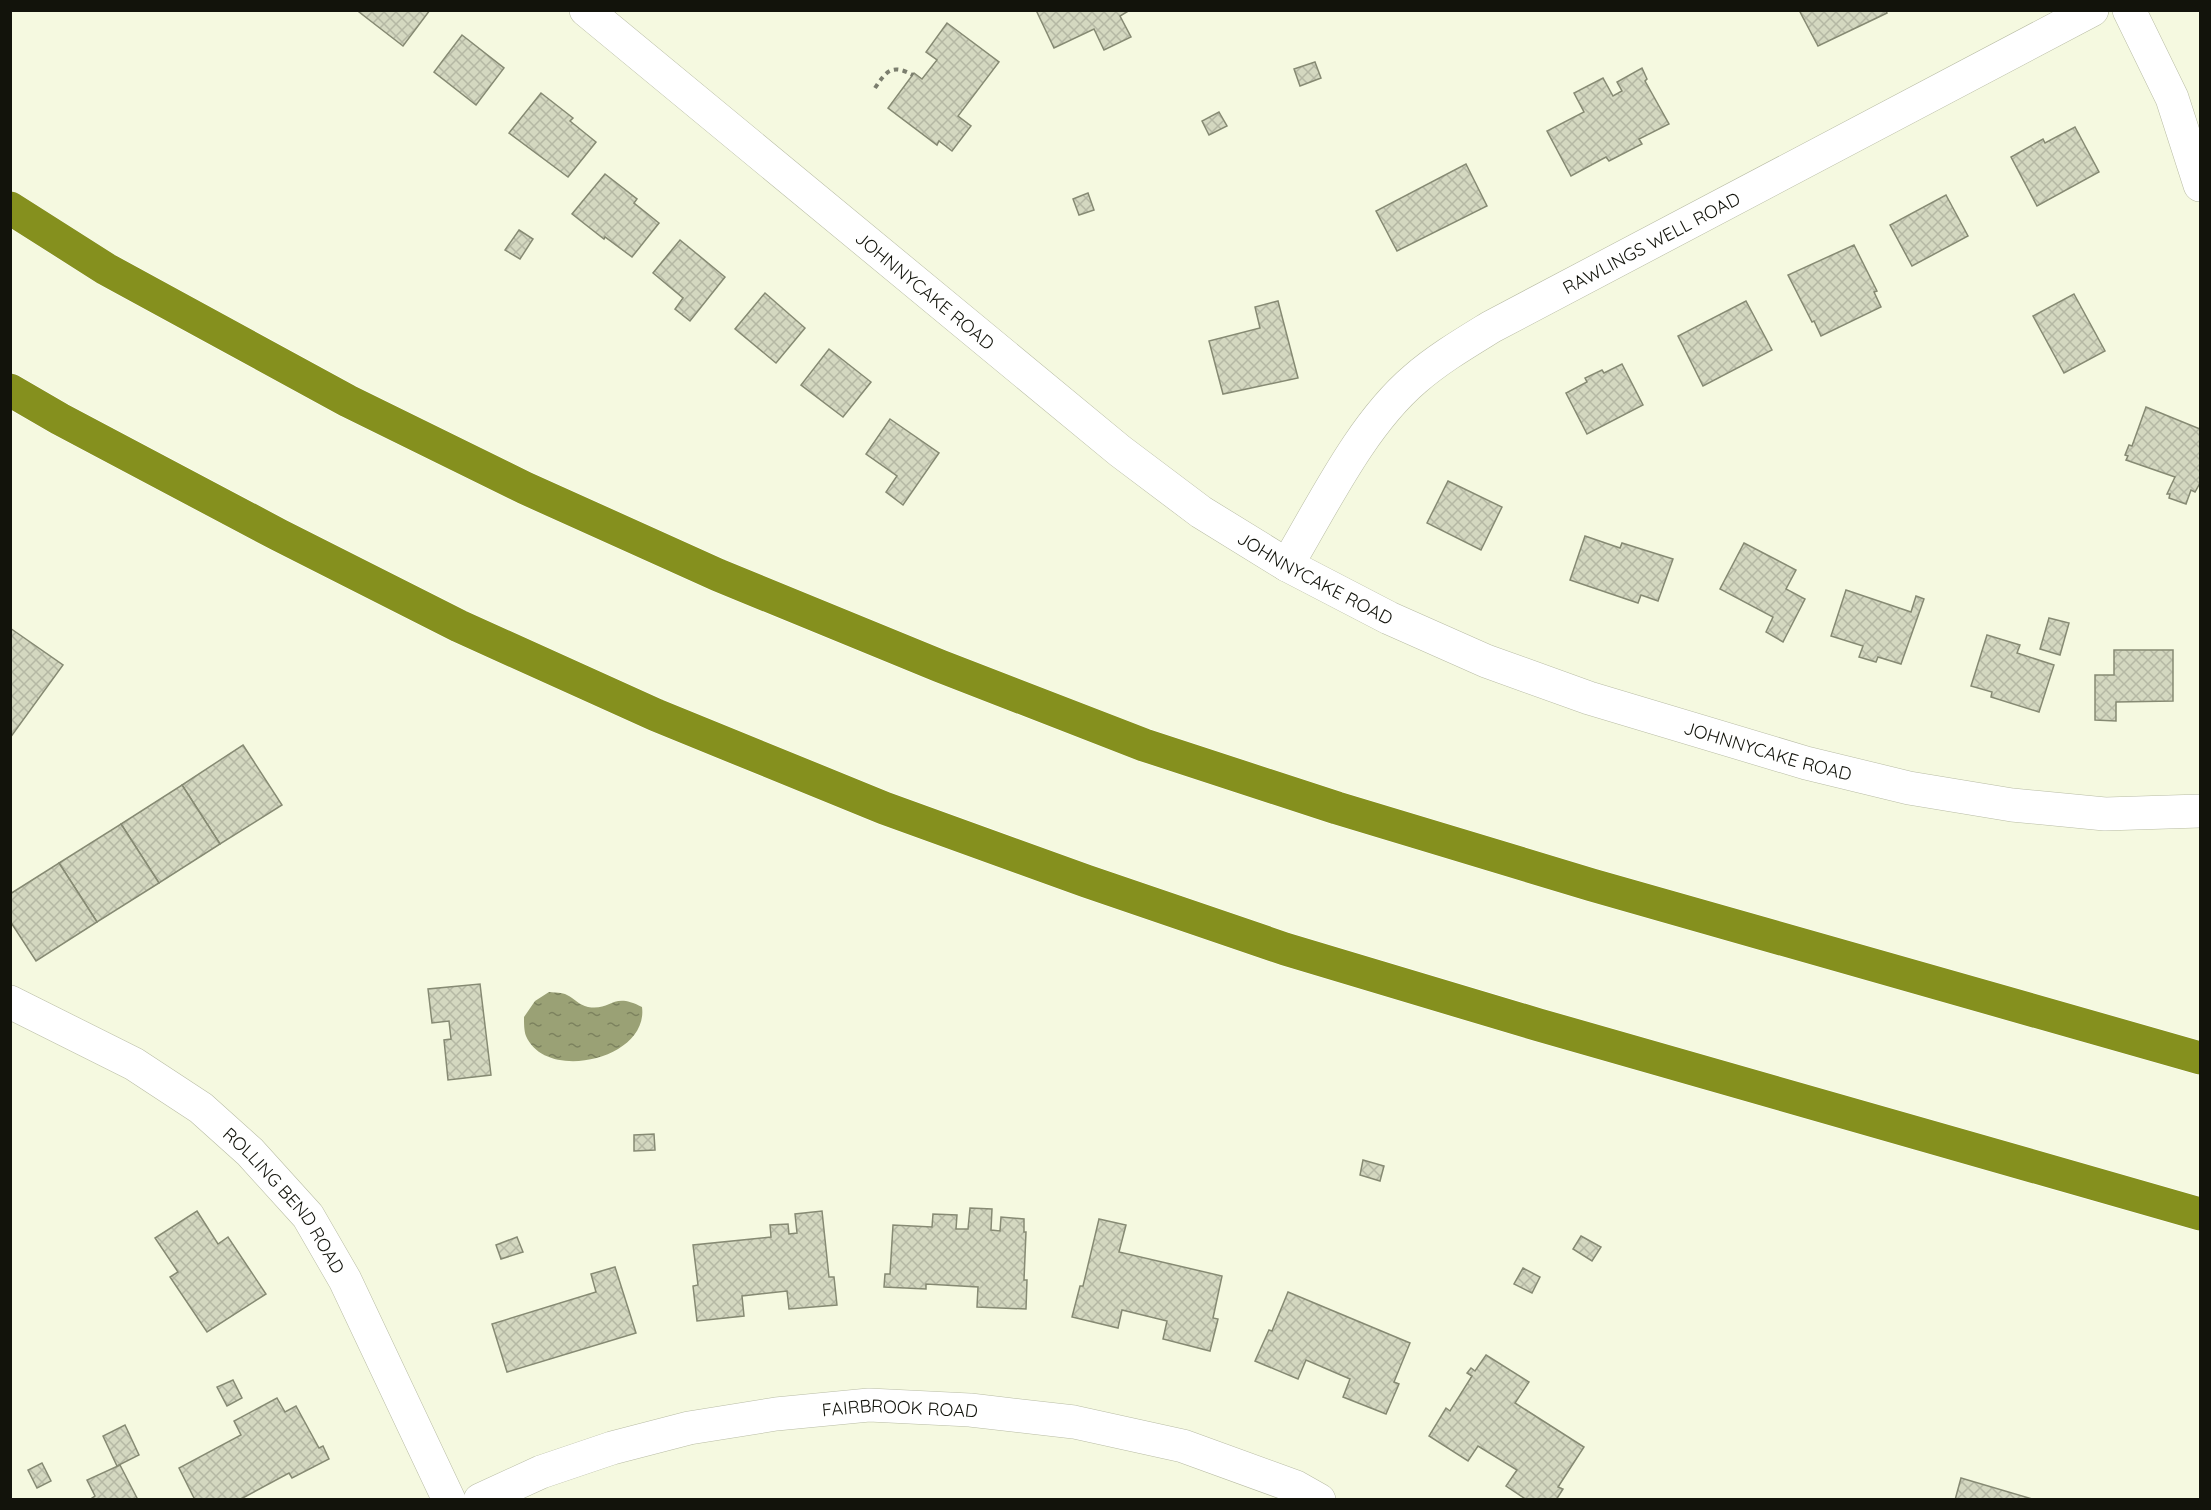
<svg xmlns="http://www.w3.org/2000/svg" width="2211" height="1510" viewBox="0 0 2211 1510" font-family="Quicksand,sans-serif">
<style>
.water{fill:url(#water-ripples)}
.building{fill:url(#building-cross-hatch);stroke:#868a73;stroke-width:1.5}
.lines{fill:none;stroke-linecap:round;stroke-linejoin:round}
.street-casing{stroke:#b8bca4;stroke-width:34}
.secondary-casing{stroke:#b8bca4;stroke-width:34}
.highway-casing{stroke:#fff;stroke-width:34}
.path{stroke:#7b7e6e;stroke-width:4;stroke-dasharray:4.5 4.5;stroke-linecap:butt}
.street{stroke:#fff;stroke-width:33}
.secondary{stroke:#fff;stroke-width:33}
.highway{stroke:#85901e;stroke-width:33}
.labels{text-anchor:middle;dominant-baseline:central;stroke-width:4.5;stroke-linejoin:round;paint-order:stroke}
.street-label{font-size:18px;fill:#12130b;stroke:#f5f9e0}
</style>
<defs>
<pattern id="water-ripples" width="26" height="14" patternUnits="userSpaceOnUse" patternTransform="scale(1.5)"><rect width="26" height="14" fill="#9aa175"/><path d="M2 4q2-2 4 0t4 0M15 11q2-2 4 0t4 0" fill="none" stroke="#7c825e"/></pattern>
<pattern id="building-cross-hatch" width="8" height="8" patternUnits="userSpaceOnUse" patternTransform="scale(1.5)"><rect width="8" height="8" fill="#d4d8c0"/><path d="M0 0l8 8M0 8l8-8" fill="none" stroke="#b5b8a4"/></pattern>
</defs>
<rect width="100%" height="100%" fill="#f5f9e0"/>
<path class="water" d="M 549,992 C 555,993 562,992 567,995 C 575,999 579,1005 588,1007 C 612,1011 612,991 642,1007 C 649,1059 546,1083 526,1036 C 524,1031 524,1023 524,1017 L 535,1001 Z"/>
<g class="building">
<polygon points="361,10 430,10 403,46 359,12"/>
<polygon points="1036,10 1130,10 1120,16 1131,37 1104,50 1094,29 1054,48"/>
<polygon points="1799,10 1886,10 1887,13 1818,46"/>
<polygon points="947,23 999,62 958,116 971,126 952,151 939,141 937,145 888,108 914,73 922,79 937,60 926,52"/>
<polygon points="462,35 504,68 476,105 434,72"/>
<polygon points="1315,62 1321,78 1300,86 1294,69"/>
<polygon points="1642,68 1647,79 1645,81 1669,124 1639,139 1642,144 1609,161 1606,157 1571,176 1547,131 1584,112 1574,93 1603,78 1613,96 1622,91 1617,82"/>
<polygon points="541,93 573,118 570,121 596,142 568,177 509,133"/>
<polygon points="1219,112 1227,126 1209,135 1202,121"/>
<polygon points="2075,127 2099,172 2037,206 2011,157 2043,139 2045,143"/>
<polygon points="1466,164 1487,206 1397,251 1376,211"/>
<polygon points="605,174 637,199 634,203 659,223 632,257 605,237 604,239 572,214"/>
<polygon points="1088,193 1094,210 1079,215 1073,199"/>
<polygon points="1946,195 1968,236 1912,266 1890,225"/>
<polygon points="519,230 533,239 520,259 505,250"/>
<polygon points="680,240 725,277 690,321 675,309 683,298 653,273"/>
<polygon points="1854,245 1877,291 1874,292 1881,307 1821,336 1814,321 1812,322 1788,275"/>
<polygon points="765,293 805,328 776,363 735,329"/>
<polygon points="2074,294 2105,351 2064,373 2033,316"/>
<polygon points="1278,301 1298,378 1223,394 1209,341 1260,328 1255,307"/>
<polygon points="1746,301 1772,350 1703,386 1678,336"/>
<polygon points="829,349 871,382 843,417 801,385"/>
<polygon points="1622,364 1643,405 1587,434 1566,393 1587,382 1585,378 1602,370 1604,373"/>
<polygon points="2146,407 2200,429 2200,483 2195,492 2191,490 2186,504 2169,498 2170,494 2167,494 2175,477 2126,460 2128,456 2125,455 2129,445 2132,446"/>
<polygon points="890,419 939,453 903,505 886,492 897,476 866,454"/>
<polygon points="1448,481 1502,507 1481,550 1427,523"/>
<polygon points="1585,536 1620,548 1622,543 1673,559 1658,601 1641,595 1638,603 1570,580"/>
<polygon points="1744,543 1796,570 1786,589 1805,599 1783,642 1766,632 1773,617 1720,589"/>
<polygon points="1846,590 1911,612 1916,596 1924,599 1901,664 1878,657 1876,662 1859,657 1863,646 1831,636"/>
<polygon points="2049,618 2069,623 2060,655 2040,649"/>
<polygon points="10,628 63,665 10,738"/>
<polygon points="1987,635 2020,645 2017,653 2054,665 2039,712 1991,697 1992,692 1971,686"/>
<polygon points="2114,650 2173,650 2173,701 2116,702 2116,721 2095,720 2095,675 2114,675"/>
<polygon points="243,745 282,805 220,844 182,785"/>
<polygon points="182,785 220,844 159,883 121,824"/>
<polygon points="121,824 159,883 97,922 59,863"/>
<polygon points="59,863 97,922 36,961 10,921 10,894"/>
<polygon points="480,984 491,1075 448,1080 444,1040 451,1039 449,1021 432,1023 428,989"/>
<polygon points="654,1134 655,1150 634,1151 634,1135"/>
<polygon points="1363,1160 1384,1166 1380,1181 1360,1175"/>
<polygon points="970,1208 992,1209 991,1230 1000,1231 1001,1217 1024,1219 1024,1232 1026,1232 1024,1280 1027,1280 1026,1309 977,1307 978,1287 926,1284 926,1289 884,1287 885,1274 890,1274 893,1225 932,1227 933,1214 957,1215 956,1229 968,1229"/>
<polygon points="197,1211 218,1244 228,1237 266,1294 207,1332 170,1277 178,1272 155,1238"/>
<polygon points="822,1211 829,1277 834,1277 837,1305 789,1309 787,1291 742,1296 744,1316 697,1321 693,1286 698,1285 693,1245 771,1237 770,1225 788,1224 789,1234 797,1233 795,1214"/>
<polygon points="1099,1219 1126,1225 1119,1252 1222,1276 1213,1318 1218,1319 1210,1351 1163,1339 1167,1321 1122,1310 1118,1328 1072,1317 1080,1286 1083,1286"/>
<polygon points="1581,1236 1601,1247 1592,1261 1573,1249"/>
<polygon points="517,1237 523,1252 501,1259 496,1245"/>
<polygon points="615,1267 636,1333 507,1372 492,1324 596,1292 591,1274"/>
<polygon points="1523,1268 1540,1277 1532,1293 1514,1284"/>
<polygon points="1288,1292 1410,1343 1394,1382 1399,1384 1386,1414 1343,1397 1350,1379 1306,1360 1298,1379 1255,1361 1269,1330 1272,1331"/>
<polygon points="1486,1355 1529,1382 1515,1403 1584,1447 1558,1487 1563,1489 1556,1500 1527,1500 1506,1486 1517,1470 1478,1446 1468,1461 1429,1436 1446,1408 1450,1411 1472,1376 1467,1373 1471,1368 1475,1371"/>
<polygon points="233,1380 242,1398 227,1406 217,1387"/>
<polygon points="277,1398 285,1412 296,1406 319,1448 323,1446 329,1459 292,1478 289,1473 239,1500 195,1500 179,1468 241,1435 234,1421"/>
<polygon points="125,1425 139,1455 117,1466 103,1436"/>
<polygon points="42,1463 51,1481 37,1488 28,1470"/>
<polygon points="120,1465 138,1500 89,1500 95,1496 87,1480"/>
<polygon points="1961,1478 2036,1500 1955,1500"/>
</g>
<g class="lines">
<g class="street-casing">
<g id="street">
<polyline points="2129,10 2172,98 2200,185"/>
<path id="s1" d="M 1287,565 C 1323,505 1361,425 1415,379 C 1438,359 1465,343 1491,327 L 2092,10"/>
<path id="s2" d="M 10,1002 L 134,1064 L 201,1108 L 250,1152 L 308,1216 L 345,1280 L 449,1500"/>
</g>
</g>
<g class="secondary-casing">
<g id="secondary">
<path id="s3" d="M 586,10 L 1120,451 L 1201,512 L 1287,565 L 1389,618 L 1486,661 L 1589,698 L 1806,763 L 1909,788 L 2012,805 L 2105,814 L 2200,811"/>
<path id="s4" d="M 480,1500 L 541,1472 L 612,1448 L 689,1428 L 776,1414 L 869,1405 L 970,1410 L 1074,1422 L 1183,1446 L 1296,1487 L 1319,1500"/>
</g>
</g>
<g class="highway-casing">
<g id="highway">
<polyline points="10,208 106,269 348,401 525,488 718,575 940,666 1144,745 1337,808 1592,885 2200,1058"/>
<polyline points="10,390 60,419 279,535 459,626 656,715 884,808 1086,881 1285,949 1539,1025 2200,1214"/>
</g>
</g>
<path class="path" d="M 875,88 C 887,70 892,64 913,75"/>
<use href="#street" class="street"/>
<use href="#secondary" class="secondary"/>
<use href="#highway" class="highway"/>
</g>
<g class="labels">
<g class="street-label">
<text stroke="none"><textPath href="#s1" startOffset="500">RAWLINGS WELL ROAD</textPath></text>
<text stroke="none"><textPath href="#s3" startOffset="440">JOHNNYCAKE ROAD</textPath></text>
<text stroke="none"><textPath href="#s3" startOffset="926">JOHNNYCAKE ROAD</textPath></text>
<text stroke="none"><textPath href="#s3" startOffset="1412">JOHNNYCAKE ROAD</textPath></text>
<text stroke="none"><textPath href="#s2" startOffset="344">ROLLING BEND ROAD</textPath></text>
<text stroke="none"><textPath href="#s4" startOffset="434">FAIRBROOK ROAD</textPath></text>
</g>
</g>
<rect width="2211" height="1510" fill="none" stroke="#12130b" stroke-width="24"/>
</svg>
